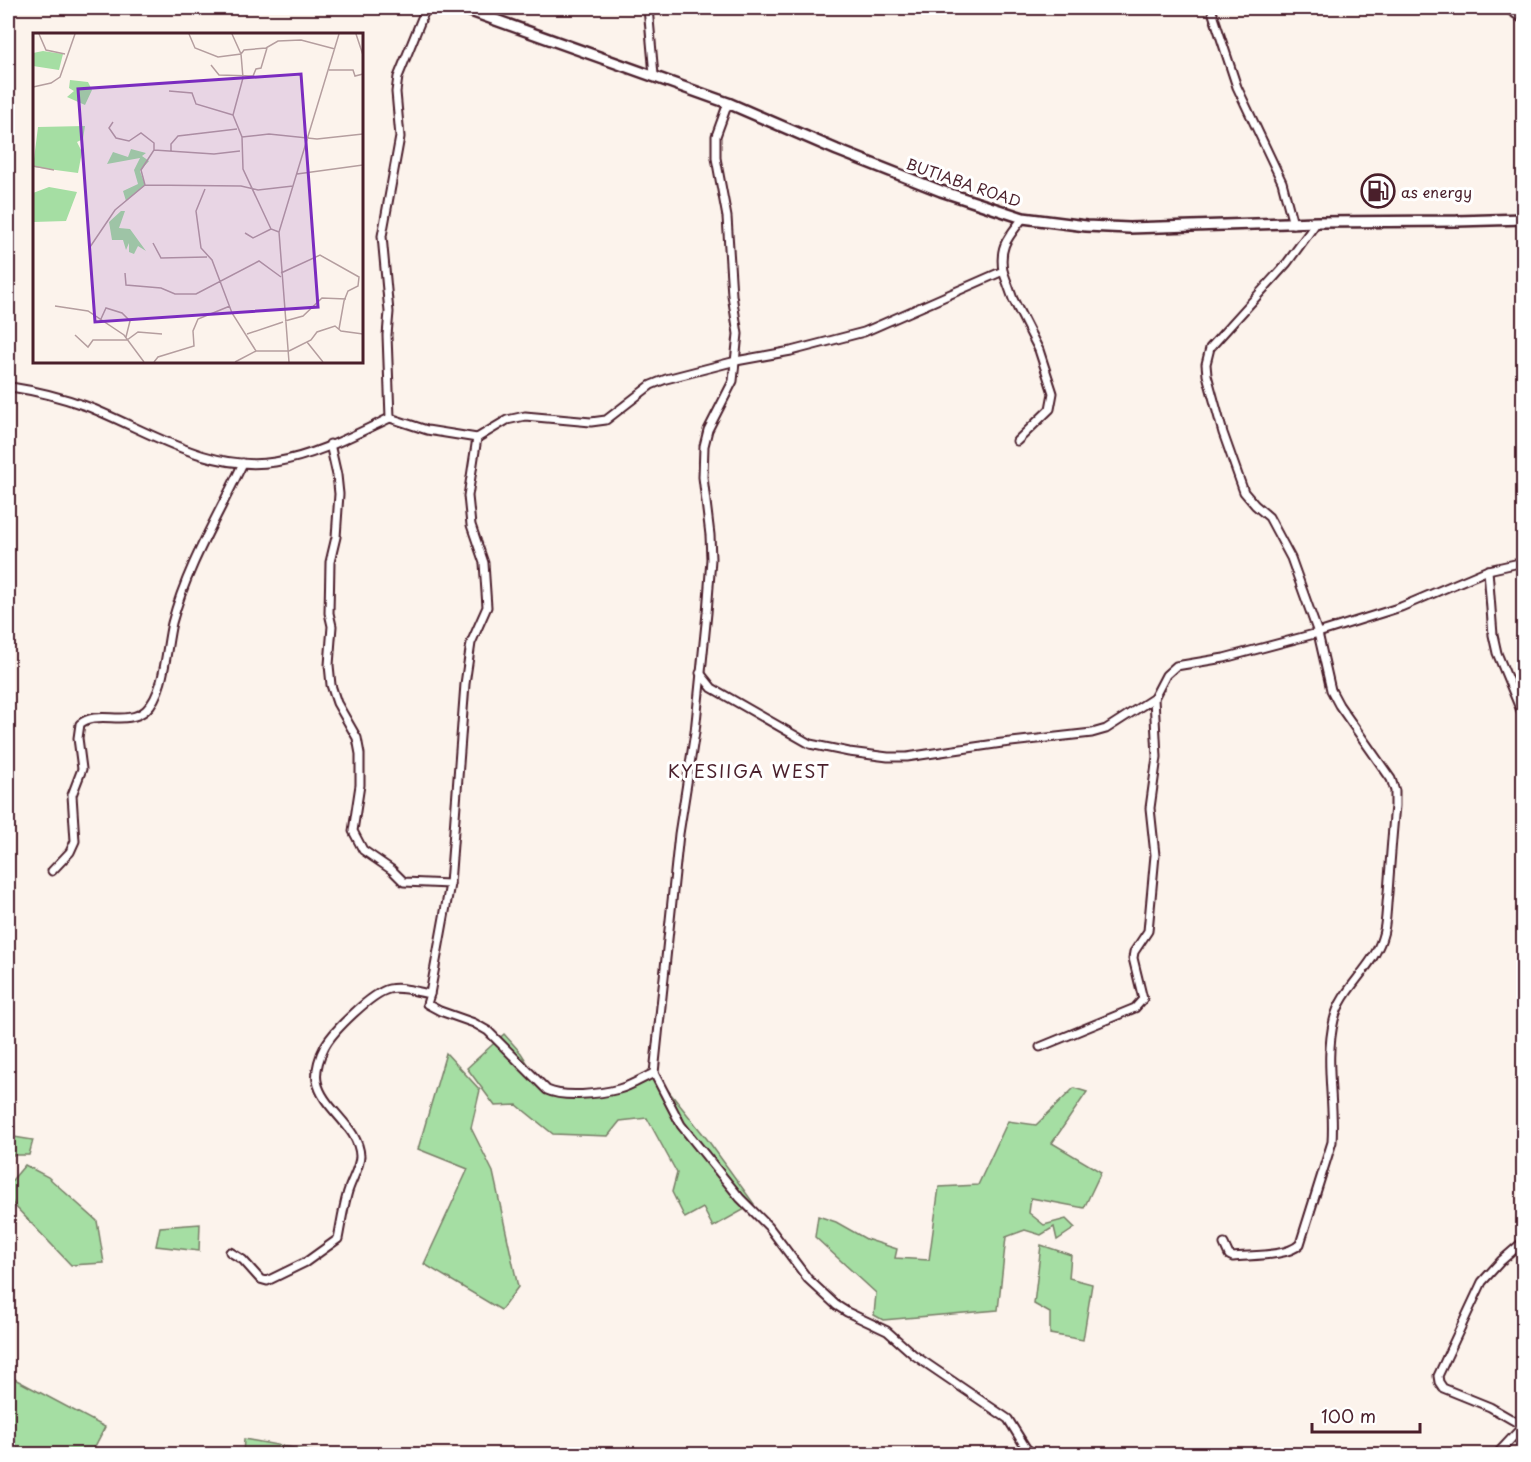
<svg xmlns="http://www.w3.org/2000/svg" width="1531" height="1462" viewBox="0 0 1531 1462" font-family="'Playpen Sans',sans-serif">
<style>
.green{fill:#a5dea3;stroke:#787e67;stroke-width:1.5}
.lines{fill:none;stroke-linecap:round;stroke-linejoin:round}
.street-casing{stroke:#4a1f2b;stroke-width:11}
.secondary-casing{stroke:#4a1f2b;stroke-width:14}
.street{stroke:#fff;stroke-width:7}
.secondary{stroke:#fff;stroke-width:9}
.labels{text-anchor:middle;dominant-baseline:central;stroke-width:6;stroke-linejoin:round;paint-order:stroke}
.street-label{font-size:15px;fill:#4a1f2b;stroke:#fff}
.poi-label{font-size:15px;fill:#4a1f2b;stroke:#fff;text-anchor:start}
.quarter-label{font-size:18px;letter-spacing:1.5px;fill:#4a1f2b;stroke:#fff}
.inset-road{fill:none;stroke:#b59e9f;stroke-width:1.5}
.view{fill:#7b2cbf;fill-opacity:0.15;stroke:#7b2cbf;stroke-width:3}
.inset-edge{fill:none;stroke:#4a1f2b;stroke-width:3}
</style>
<rect width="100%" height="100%" fill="#fcf3ec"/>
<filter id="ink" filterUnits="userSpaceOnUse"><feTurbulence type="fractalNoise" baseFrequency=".0167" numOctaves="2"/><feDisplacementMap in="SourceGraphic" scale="12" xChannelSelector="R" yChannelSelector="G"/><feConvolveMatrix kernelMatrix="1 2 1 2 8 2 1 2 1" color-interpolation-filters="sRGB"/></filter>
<g filter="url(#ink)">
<g class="green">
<polygon points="504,1034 521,1053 540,1083 561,1094 607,1092 654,1073 707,1139 754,1204 713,1227 703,1208 685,1218 672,1192 677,1173 647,1118 620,1121 608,1136 553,1134 517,1105 495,1106 467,1068"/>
<polygon points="446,1053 480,1090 471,1128 493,1172 518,1287 501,1310 424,1264 468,1169 418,1149"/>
<polygon points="1074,1088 1087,1092 1052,1143 1101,1172 1084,1208 1031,1198 1029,1213 1044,1225 1066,1219 1075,1228 1057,1240 1054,1227 1041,1235 1025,1230 1006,1237 998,1310 883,1320 874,1315 876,1293 815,1237 818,1216 836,1222 866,1239 897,1249 895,1258 929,1260 939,1187 978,1185 1008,1121 1036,1125"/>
<polygon points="8,1136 33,1140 29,1155 8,1155"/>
<polygon points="25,1165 48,1177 97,1221 104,1263 71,1265 13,1204 8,1192 8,1185"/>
<polygon points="200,1224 199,1251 156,1246 160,1227"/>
<polygon points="1041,1245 1071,1255 1069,1278 1092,1284 1083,1340 1050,1334 1050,1313 1034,1304"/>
<polygon points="9,1376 105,1427 91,1454 8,1454"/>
<polygon points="244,1439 326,1454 243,1454"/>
</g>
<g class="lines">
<g class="street-casing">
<g id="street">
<polyline points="648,8 654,75"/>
<polyline points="1211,8 1237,87 1282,182 1293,224"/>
<polyline points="1507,8 1524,20"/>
<polyline points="728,103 716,136 716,158 727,217 732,295 738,334 733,381 708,430 704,446 703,477 710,535 711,559 707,613 695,732 679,834 654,1073 681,1125 740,1198 769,1227 808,1279 836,1305 847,1312 887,1331 914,1355 1008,1419 1026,1448 1033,1454"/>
<polyline points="1003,271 1013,299 1039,350 1053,393 1050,409 1017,441"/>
<path d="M 8,384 L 11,387 C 37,391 61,397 86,406 C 146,429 208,473 275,462 C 315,456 354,435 390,418 L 427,430 L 477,438 L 507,420 L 525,416 L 591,422 L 606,420 L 651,385 L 666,379 L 736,361 L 791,351 L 864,332 L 1003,271 C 999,245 1008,238 1023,218"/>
<polyline points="390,418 387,335 389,312 382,236 400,137 396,92 398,77 426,8"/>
<polyline points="330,444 337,475 339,494 336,537 330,562 329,613 332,626 329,665 331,685 337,703 357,738 360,754 360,785 353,831 363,850 392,870 404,882 450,884"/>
<polyline points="1488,570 1493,635 1497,653 1524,718"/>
<polyline points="700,673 712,688 810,744 849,752 888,757 907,757 1002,743 1092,733 1106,729 1154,698 1166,675 1176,666 1224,658 1318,633 1401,607 1488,570 1524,562"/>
<path d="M 52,871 L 70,852 L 75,841 L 72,795 L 82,769 L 78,738 L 80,724 C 97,709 127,727 146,710 C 165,693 166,648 172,623 C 187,566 218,516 243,463"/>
<polyline points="430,994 450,884 465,684 471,643 487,607 484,563 471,525 468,496 477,438"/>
<polyline points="1040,1047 1135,1008 1143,999 1133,958 1134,952 1148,931 1155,855 1150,808 1157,757 1154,698"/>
<path d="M 1224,1244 L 1229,1255 L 1233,1257 C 1251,1255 1287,1257 1300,1244 L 1332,1142 C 1335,1102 1324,1061 1334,1020 C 1341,989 1373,968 1382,938 C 1387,924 1386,908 1388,893 C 1390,864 1392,835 1395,806 L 1395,791 L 1391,779 L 1339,705 L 1331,690 L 1318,633 L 1291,558 L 1269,517 L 1255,505 L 1244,492 L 1223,433 L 1207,375 L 1206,364 L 1210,348 L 1287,263 L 1317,222"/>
<path d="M 230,1252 L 243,1260 L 260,1279 L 267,1281 L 306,1262 L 338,1239 C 341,1224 343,1209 347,1195 C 350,1182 360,1168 360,1156 C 359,1126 322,1109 317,1081 C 315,1070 320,1055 325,1046 C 334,1030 372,993 389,989 C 402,986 417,992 430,994 L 427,1004 L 440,1011 L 474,1023 L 488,1031 L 547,1090 C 564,1098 600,1094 619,1089 C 631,1086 643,1078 654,1073"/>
<polyline points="1523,1426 1490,1407 1443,1388 1439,1382 1438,1376 1482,1282 1501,1261 1524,1241"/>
<polyline points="1497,1454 1524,1425"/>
</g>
</g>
<g class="secondary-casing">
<polyline id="secondary" points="462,8 728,103 837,150 941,191 1023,218 1086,226 1129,228 1317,222 1457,221 1524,219"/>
</g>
<use href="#street" class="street"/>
<use href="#secondary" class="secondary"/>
</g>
</g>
<defs>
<g id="fuel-ring" transform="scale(1.725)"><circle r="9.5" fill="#fff" stroke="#4a1f2b" stroke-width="1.5"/><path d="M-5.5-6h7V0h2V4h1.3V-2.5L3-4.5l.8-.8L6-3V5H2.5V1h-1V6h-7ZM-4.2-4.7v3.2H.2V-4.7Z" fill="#4a1f2b"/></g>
</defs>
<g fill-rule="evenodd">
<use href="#fuel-ring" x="1378" y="191"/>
</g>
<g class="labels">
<g class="street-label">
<text transform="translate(964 182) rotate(19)">BUTIABA ROAD</text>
</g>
<g class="poi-label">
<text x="1401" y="191">as energy</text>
</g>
<g class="quarter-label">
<text x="749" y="770">KYESIIGA WEST</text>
</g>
</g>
<g transform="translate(33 33)">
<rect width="330" height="330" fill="#fcf3ec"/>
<path d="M 10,18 L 30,21 L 26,37 L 0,33 L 0,20 ZM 37,47 L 55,49 L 59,57 L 52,72 L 34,64 L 41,58 L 36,55 ZM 52,93 L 50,106 L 44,109 L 49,119 L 45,140 L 0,134 L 5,94 ZM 98,116 L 113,120 L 109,123 L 116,128 L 107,138 L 112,152 L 93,168 L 90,158 L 105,151 L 101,137 L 107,125 L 74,131 L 80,119 L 95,124 ZM 16,154 L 44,159 L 33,188 L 0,189 L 0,160 ZM 88,178 L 92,178 L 86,195 L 97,196 L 113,218 L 105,213 L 101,221 L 96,219 L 96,210 L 93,217 L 90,207 L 79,207 L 76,189 Z" fill="#a5dea3"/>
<path class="inset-road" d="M 6,1 L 13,17 L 32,21M 156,1 L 162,15 L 185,24 L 208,21 L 211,17 L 233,15 L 245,8 L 268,7 L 302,16M 199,1 L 208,21 L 210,45 L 200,82 L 209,104 L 210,136 L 238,196 L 246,199M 323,1 L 330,22M 178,32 L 186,42 L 220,43 L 223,36 L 228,35 L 234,15M 296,37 L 320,37 L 322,43 L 330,41M 0,54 L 18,50 L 27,44 L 42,1M 136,58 L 159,60 L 163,71 L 200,82M 80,89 L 76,95 L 83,105 L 96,108 L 108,100 L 121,110 L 121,117 L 108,137 L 112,152M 209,104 L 236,101 L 284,106 L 330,101M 121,117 L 181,121 L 207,118M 138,119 L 138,111 L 145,103 L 204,96M 0,133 L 21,137M 264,141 L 330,132M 172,156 L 163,178 L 168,215 L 179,227 L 199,280 L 223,318M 212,200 L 220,205 L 238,196M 120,210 L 128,225 L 174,224M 57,214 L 82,177 L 112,152 L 208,153 L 225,157 L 260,153M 92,240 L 93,252 L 128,255 L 142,261 L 163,261 L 226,228 L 248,244M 248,240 L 287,222 L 326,244 L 325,253 L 315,258 L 311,268 L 306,296M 22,273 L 55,278 L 91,302 L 111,329M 67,288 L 73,275 L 89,280 L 97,288 L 93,304M 252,288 L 270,283 L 289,265 L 313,266M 214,301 L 250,289M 42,302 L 55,314 L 60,307 L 94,307 L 105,299 L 129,301M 274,309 L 290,329M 256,318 L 278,307 L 284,299 L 302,293 L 308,298 L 330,301M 121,329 L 125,324 L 161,313 L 160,298 L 165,286 L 197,273M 202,329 L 223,318 L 256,318M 256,329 L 246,199 L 306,1"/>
<path class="view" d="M 268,41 L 285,274 L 62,289 L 45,56 Z"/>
<rect width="330" height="330" class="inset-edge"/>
</g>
<rect width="1531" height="1462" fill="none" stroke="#fff" stroke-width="30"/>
<rect x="15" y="15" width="1501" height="1432" fill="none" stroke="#4a1f2b" stroke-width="2" filter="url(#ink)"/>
<path d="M1312 1423v9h108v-9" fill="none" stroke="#4a1f2b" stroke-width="3"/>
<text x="1321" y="1423" font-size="18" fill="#4a1f2b" stroke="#ffffff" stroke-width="4.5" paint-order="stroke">100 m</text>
</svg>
